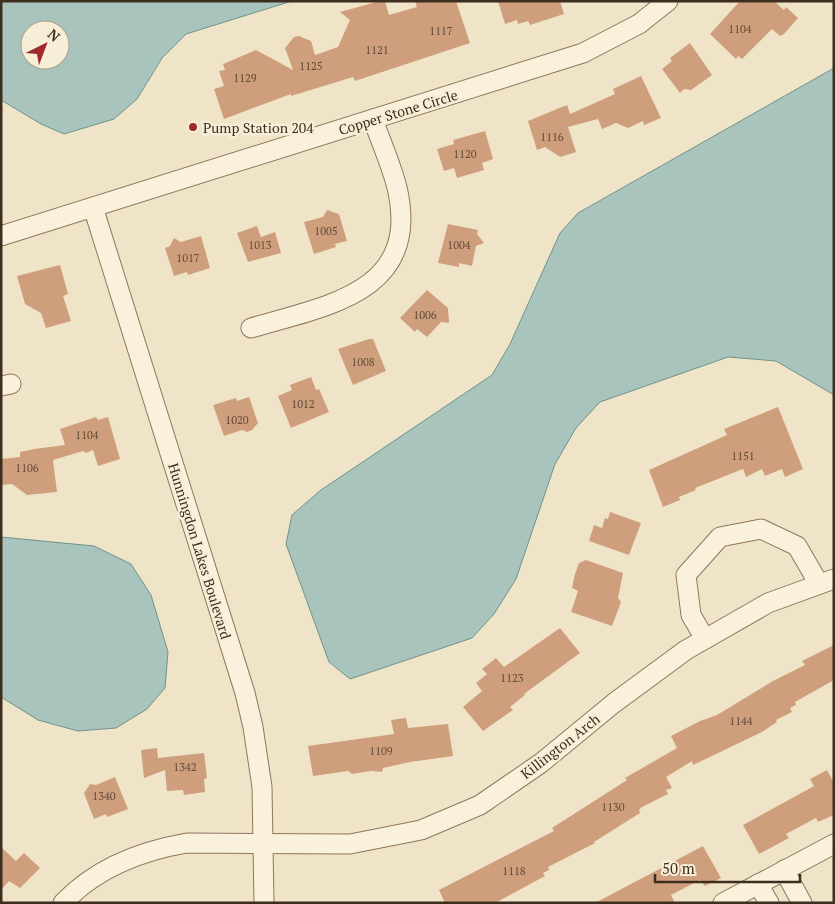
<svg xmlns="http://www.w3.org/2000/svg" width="835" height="904" viewBox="0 0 835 904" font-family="'PT Serif',serif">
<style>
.water{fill:#a9c4bc;stroke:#6f938a;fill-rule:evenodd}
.building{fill:#cf9f7d}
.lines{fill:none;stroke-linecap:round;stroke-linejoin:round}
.minor-casing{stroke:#8d765c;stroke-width:21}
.minor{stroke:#faf1dc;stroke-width:19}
.poi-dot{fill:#9e2a2b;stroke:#f7eed8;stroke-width:2}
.labels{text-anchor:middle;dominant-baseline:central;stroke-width:5;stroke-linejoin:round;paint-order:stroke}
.number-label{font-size:11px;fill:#624a37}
.street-label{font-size:14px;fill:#3d2e20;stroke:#f7eed8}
.poi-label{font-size:14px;fill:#3d2e20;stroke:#f7eed8;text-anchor:start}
</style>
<rect width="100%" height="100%" fill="#f0e4c8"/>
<g class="water">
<path d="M 1,1 L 292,1 L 186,34 L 162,58 L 137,99 L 114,119 L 64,134 L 41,124 L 1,100 ZM 30,30 L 60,30 L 60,60 L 30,60 Z"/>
<polygon points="834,68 834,395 776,361 728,357 600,402 576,428 555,464 516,579 494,614 472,638 350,679 329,662 286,544 292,515 321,490 492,375 510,344 560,233 578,213"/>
<polygon points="1,537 94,546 131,564 151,595 168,652 165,688 147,709 116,728 78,731 38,720 1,697"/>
</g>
<g class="building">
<polygon points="380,1 385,1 389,15 417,7 415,1 456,1 470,43 355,81 353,77 291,96 291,94 224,119 214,89 224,86 219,71 225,70 223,64 256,50 293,70 285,48 294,37 299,36 311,41 315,55 338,47 350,20 340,12"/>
<polygon points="498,1 560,1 564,14 530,25 528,21 518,24 517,20 505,24"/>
<polygon points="740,1 774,1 784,10 786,7 798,18 784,34 780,36 772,29 742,59 738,56 736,59 710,34"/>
<polygon points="690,43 712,75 691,90 684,89 680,93 662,69 672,61 670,58"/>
<polygon points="641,76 661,118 644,125 643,121 628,128 616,123 602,129 598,119 568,127 576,152 560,157 545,147 537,150 528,121 567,105 570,114 615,94 613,89"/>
<polygon points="485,131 493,159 482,163 484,170 457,178 454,168 444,171 437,149 454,144 453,140"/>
<polygon points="327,210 339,214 347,241 335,244 336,247 314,254 304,222 323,217"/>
<polygon points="448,224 478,230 477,234 484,243 476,246 472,266 459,263 459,267 438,263"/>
<polygon points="257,226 261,237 275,232 281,253 248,262 237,233"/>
<polygon points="201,236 210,268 188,275 187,272 174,276 165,248 170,246 174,238 181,242"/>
<polygon points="60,265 68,294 63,296 71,321 46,328 41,313 25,304 17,276"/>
<polygon points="427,290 448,308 449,323 441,322 427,337 417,329 415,332 400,318"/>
<polygon points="369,339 373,339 386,371 353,385 338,349"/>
<polygon points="311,377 316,390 319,389 329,412 291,428 278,396 292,390 290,385"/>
<polygon points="249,397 258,423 252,430 247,432 242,430 224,436 213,405 236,398 237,401"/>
<polygon points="778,407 803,469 785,477 782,469 765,476 762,469 746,477 743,469 695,488 696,490 679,497 680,500 663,507 649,470 727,435 724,429"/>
<polygon points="96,417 98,420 108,417 120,459 98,466 93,450 86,453 83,451 53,460 57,492 27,495 12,484 1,485 1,459 20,457 20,452 34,449 65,445 60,429"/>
<polygon points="610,512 641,523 629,555 589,541 594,525 602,528 605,518 608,519"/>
<polygon points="586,560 623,573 618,598 621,602 612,626 571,612 578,591 572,588 575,574 579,563"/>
<polygon points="560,628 580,653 524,694 525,695 510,707 513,710 483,731 463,707 482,691 476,683 487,674 482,669 496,658 504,667"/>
<polygon points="834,645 834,680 795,702 796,705 790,708 792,712 776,720 777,722 762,732 693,765 692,761 666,777 672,788 666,790 668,794 642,807 639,810 640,813 594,842 595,843 548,867 549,870 543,873 545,876 495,903 445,903 439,890 554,831 552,828 627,780 625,778 677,748 671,736 700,721 717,715 773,681 805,665 802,661"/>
<polygon points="406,718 408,728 448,724 453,756 410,762 383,768 382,772 371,771 352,774 348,771 313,776 308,746 394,734 391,720"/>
<polygon points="157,748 158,758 204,753 207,778 204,779 205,792 184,795 183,790 167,791 165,770 144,778 141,750"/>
<polygon points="827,770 834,783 834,815 818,822 816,818 786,834 789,838 759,854 743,825 814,786 810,779"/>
<polygon points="115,777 128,809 107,817 106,814 94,819 84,793 90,784 96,785"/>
<polygon points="703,846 721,878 705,886 700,880 671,895 675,903 595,903"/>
<polygon points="1,847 16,861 24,853 40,868 20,888 9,881 1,890"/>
</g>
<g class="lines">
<g class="minor-casing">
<g id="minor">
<polyline points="93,207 245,693 253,727 262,787 264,903"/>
<polyline points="1,236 583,53 639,24 668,1"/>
<path d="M 251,328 C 324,306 419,294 398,192 C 393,168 381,143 373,119"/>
<polyline points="1,386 11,384"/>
<polyline points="705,639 691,615 686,575 720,537 761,529 797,546 819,584"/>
<polyline points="784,870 802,903"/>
<polyline points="758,884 769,903"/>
<path d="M 63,903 C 96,868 140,851 187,843 L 350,844 L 421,830 L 480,805 L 541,763 L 614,703 L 686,650 L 768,603 L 834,579"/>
<polyline points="723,903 834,844"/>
</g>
</g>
<use href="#minor" class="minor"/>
</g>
<circle class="poi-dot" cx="193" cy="127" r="5"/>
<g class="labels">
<g class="number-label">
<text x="740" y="29">1104</text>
<text x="441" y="31">1117</text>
<text x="377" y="50">1121</text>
<text x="311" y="66">1125</text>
<text x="245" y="78">1129</text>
<text x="552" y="137">1116</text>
<text x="465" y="154">1120</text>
<text x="326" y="231">1005</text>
<text x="260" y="245">1013</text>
<text x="459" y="245">1004</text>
<text x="188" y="258">1017</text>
<text x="425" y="315">1006</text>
<text x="363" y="362">1008</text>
<text x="303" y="404">1012</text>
<text x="237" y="420">1020</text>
<text x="87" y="435">1104</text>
<text x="743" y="456">1151</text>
<text x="27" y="468">1106</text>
<text x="512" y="678">1123</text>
<text x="741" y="721">1144</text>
<text x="381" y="751">1109</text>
<text x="185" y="767">1342</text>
<text x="104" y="796">1340</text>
<text x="613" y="807">1130</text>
<text x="514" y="871">1118</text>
</g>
<g class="street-label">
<text transform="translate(398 112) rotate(-17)">Copper Stone Circle</text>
<text transform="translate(200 551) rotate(73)">Hunningdon Lakes Boulevard</text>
<text transform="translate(560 746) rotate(-38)">Killington Arch</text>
</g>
<g class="poi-label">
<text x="203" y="127">Pump Station 204</text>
</g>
</g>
<rect width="835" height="904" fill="none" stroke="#3d2e20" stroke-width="5"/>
<g transform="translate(45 45) rotate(42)"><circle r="24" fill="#f7eed8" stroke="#ada18e"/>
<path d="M0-4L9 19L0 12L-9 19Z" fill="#9e2a2b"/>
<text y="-8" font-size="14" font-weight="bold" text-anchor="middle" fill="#3d2e20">N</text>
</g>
<path d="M655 874v8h145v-8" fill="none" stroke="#3d2e20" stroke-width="2.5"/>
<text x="662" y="874" font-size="15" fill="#3d2e20" stroke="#f7eed8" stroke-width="4" paint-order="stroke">50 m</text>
</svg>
